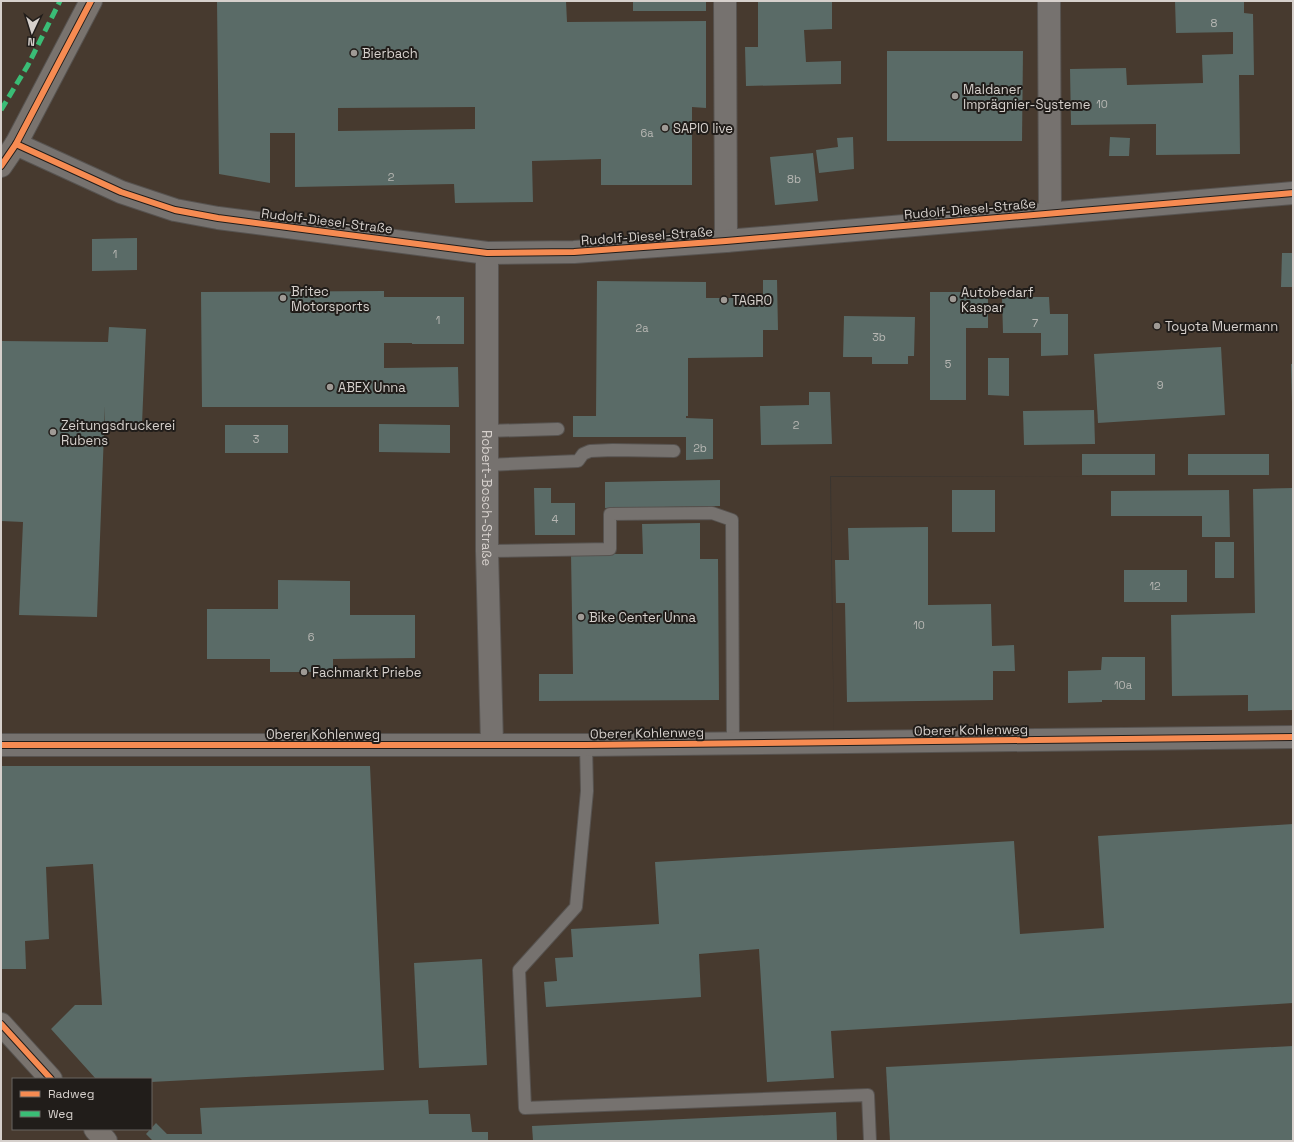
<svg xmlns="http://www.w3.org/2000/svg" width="1294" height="1142" viewBox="0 0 1294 1142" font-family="'Space Grotesk',sans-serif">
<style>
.built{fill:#473a2f;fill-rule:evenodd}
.building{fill:#5a6b67;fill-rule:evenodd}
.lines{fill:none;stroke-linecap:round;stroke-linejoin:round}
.lane-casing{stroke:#575350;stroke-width:14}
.street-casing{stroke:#575350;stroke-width:24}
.secondary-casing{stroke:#575350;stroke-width:24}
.lane{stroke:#76726f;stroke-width:12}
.street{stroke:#76726f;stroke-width:22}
.secondary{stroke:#79736e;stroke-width:22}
.quiet{stroke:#3abd76;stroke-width:5;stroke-dasharray:10 5;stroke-linecap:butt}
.cycleway-casing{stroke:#211d1a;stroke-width:8}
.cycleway{stroke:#f68b52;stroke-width:6}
.poi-dot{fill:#9f9a95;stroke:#211d1a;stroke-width:1.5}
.labels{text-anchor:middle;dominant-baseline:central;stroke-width:4;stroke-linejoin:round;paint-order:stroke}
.number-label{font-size:11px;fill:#b7b7b3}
.poi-label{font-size:13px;fill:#d6d0cc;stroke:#211d1a;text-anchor:start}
.street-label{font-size:13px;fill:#d6d0cc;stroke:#211d1a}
</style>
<rect width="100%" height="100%" fill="#3a3530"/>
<path class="built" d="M 1,1 L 1293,1 L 1293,747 L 834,749 L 831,477 L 1115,477 L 830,476 L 834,749 L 228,753 L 1293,748 L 1293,1141 L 1,1141 ZM 13,1079 L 151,1079 L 151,1129 L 13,1129 Z"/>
<g class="building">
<path d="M 217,1 L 566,1 L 567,22 L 706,21 L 706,108 L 692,107 L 692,185 L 601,185 L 601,159 L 532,161 L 533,202 L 455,203 L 454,184 L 295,187 L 295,133 L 270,133 L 270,183 L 219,174 ZM 475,107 L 475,129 L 338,131 L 338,108 Z"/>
<rect x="633" y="1" width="73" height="10"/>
<polygon points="758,1 832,1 832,29 804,30 806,62 841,61 841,84 746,86 745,47 758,47"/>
<polygon points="1175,1 1244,1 1244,13 1253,14 1254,75 1239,75 1240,154 1156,155 1156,124 1071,125 1070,69 1126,68 1127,85 1203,83 1202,55 1233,54 1233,32 1176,33"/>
<polygon points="887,51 1023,51 1022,141 887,141"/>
<polygon points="853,137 854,169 819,173 816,150 838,147 837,138"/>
<polygon points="1110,137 1130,138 1129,156 1109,156"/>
<polygon points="813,153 818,201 775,205 770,157"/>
<polygon points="137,238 137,270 92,271 92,239"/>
<polygon points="1282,253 1293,253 1293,287 1281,287"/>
<polygon points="763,280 777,280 778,330 763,330 763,357 688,358 688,416 686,416 686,418 713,419 713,459 686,460 686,437 573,437 573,416 596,416 597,281 706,282 706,298 763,298"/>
<polygon points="384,291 384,297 464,297 464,344 412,344 412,343 384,343 384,368 458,367 459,407 202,407 201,292"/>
<polygon points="930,292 988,292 988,328 966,328 966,400 930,400"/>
<polygon points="1002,297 1049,297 1050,314 1068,314 1068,355 1041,356 1041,333 1003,333"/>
<polygon points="844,316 915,317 914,356 908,356 908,364 872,364 872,357 843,357"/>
<polygon points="109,327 146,329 142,424 105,422 105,406 97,617 19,615 23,522 1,521 1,341 108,342"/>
<polygon points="1221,347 1225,415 1098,423 1094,354"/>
<polygon points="988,358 1009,358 1009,396 988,395"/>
<polygon points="1291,364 1293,364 1293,403 1292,403"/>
<polygon points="809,392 830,392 832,444 761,445 760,406 809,405"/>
<polygon points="1094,410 1095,444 1024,445 1023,411"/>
<polygon points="379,424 450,425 450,453 379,452"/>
<rect x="225" y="425" width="63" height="28"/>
<rect x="1082" y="454" width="73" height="21"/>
<rect x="1188" y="454" width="81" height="21"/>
<polygon points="720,480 720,506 605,508 605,482"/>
<polygon points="534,488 551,488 551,503 575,503 575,535 535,535"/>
<polygon points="1293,488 1293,710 1248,711 1248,695 1172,696 1171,615 1255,613 1253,489"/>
<rect x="952" y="490" width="43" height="42"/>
<polygon points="1229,490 1230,537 1202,537 1202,516 1111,516 1111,491"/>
<polygon points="700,523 700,559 718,559 719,700 539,701 539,674 573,674 571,554 643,554 642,524"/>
<polygon points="928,527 928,605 991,604 992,646 1014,645 1015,671 993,671 993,700 847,702 845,603 836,603 835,560 849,560 848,528"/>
<rect x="1215" y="542" width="19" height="36"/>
<rect x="1124" y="570" width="63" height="32"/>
<polygon points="278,580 350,581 350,615 415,615 415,658 333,659 333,672 270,672 270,659 207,659 207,609 278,609"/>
<polygon points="1102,657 1145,657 1145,700 1102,700 1102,702 1068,703 1068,671 1101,670"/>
<polygon points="1,766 370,766 384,1070 151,1082 151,1079 96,1079 51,1029 75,1005 102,1005 93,864 46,867 49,939 25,941 26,969 1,969"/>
<polygon points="1293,824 1293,1003 831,1031 834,1078 767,1082 759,949 699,954 701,997 546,1007 544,982 557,981 555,958 573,957 571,929 659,924 655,862 1014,841 1020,934 1104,928 1098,836"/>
<polygon points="482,959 487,1065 419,1068 414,963"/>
<polygon points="1293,1046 1293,1141 890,1141 886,1067"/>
<polygon points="428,1100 429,1114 470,1114 472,1132 488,1132 488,1141 153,1141 146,1134 156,1123 167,1134 202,1134 200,1108"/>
<polygon points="836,1112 837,1141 533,1141 532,1126"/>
</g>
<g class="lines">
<g class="lane-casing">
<g id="lane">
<polyline points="487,431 558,429"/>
<polyline points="487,465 578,461 583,454 590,451 613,450 674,451"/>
<polyline points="487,551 610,549 610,514 712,513 732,520 733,743"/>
<polyline points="586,745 587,791 576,907 519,970 525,1108 868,1095 870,1141"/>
</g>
</g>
<g class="street-casing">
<g id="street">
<polyline points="725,1 726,241"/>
<polyline points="1049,1 1050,213"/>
<polyline points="16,144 121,192 175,210 218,218 487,253 574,252 726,241 1293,193"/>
<path id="s1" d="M 487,253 L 487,551 L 492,744"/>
<polyline points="1,745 586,745 1293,737"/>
</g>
</g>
<g class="secondary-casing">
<g id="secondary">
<polyline points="1,166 16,144 91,1"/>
<polyline points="1,1024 51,1079"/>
<polyline points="95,1129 106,1141"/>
</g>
</g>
<use href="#lane" class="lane"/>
<use href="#street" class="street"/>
<use href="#secondary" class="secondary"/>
<polyline class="quiet" points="1,110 28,65 60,1"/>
<g class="cycleway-casing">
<g id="cycleway">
<polyline points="16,144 121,192 175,210 218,218 487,253 574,252 726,241 1293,193"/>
<polyline points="1,166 16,144 91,1"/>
<polyline points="1,745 586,745 1293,737"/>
<polyline points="1,1024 51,1079"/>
</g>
</g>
<use href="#cycleway" class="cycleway"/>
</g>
<g class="poi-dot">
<circle cx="354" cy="53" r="4"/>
<circle cx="955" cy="96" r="4"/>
<circle cx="665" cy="128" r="4"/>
<circle cx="283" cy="298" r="4"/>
<circle cx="953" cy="299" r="4"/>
<circle cx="724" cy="300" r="4"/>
<circle cx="1157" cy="326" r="4"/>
<circle cx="330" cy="387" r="4"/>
<circle cx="53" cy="432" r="4"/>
<circle cx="581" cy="617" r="4"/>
<circle cx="304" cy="672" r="4"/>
</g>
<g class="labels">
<g class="number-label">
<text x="1214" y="23">8</text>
<text x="1102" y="104">10</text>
<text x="647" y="133">6a</text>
<text x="391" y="177">2</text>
<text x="794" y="179">8b</text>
<text x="115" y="254">1</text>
<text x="438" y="320">1</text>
<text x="1035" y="323">7</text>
<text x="642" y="328">2a</text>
<text x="879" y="337">3b</text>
<text x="948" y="364">5</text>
<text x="1160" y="385">9</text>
<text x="796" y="425">2</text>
<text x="256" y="439">3</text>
<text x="700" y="448">2b</text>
<text x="555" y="519">4</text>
<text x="1155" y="586">12</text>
<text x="919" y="625">10</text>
<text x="311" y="637">6</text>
<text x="1123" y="685">10a</text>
</g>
<g class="poi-label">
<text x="362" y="53">Bierbach</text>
<text x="963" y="89">Maldaner<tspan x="963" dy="15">Imprägnier-Systeme</tspan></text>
<text x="673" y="128">SAPIO live</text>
<text x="291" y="291">Britec<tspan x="291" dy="15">Motorsports</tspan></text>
<text x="961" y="292">Autobedarf<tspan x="961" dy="15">Kaspar</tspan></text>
<text x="732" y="300">TAGRO</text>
<text x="1165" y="326">Toyota Muermann</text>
<text x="338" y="387">ABEX Unna</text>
<text x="61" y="425">Zeitungsdruckerei<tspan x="61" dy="15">Rubens</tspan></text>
<text x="589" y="617">Bike Center Unna</text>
<text x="312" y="672">Fachmarkt Priebe</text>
</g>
<g class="street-label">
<text transform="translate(970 209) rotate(-5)">Rudolf-Diesel-Straße</text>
<text transform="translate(327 221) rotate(7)">Rudolf-Diesel-Straße</text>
<text transform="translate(647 236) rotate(-4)">Rudolf-Diesel-Straße</text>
<text stroke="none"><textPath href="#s1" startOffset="245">Robert-Bosch-Straße</textPath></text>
<text transform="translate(971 730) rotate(-1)">Oberer Kohlenweg</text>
<text transform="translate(647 733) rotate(-1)">Oberer Kohlenweg</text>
<text x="323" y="734">Oberer Kohlenweg</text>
</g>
</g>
<rect width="1294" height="1142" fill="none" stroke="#d6d0cc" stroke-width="4"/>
<rect x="12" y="1078" width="140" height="52" fill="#211d1a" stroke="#696561"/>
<rect x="20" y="1091" width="20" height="6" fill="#f68b52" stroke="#696561"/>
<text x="48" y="1098" font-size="12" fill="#d6d0cc">Radweg</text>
<rect x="20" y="1111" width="20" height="6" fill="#3abd76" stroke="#696561"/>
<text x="48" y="1118" font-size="12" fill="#d6d0cc">Weg</text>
<g transform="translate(32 32) rotate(184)" stroke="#211d1a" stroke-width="3" paint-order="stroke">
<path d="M0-3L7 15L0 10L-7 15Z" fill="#d6d0cc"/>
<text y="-6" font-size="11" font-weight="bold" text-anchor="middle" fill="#d6d0cc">N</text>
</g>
</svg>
